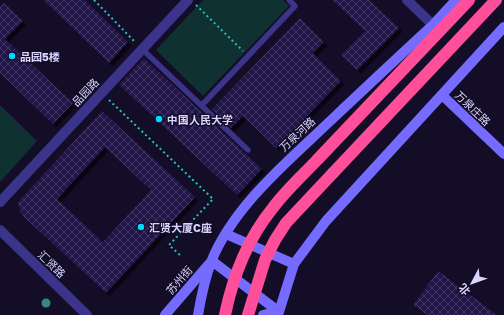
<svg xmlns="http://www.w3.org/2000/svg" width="504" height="315" viewBox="0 0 504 315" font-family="'Golos Text','Noto Sans SC',sans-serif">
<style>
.green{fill:#103132}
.building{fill:url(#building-cross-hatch);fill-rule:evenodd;filter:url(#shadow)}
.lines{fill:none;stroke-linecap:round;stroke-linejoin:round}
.path{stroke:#25c2bf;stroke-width:2;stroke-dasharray:2 3;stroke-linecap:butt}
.lane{stroke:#3c348a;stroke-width:5.5}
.street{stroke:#3c348a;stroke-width:10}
.secondary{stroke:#756bff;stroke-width:10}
.highway{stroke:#ff4f9b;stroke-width:12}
.highway-bridge{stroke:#ff4f9b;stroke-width:12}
.tree{fill:#378681}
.poi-dot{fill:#00d9ff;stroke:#130d27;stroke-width:1.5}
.labels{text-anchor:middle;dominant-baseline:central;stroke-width:3;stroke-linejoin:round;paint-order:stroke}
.poi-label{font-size:11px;font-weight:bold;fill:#dbd4ff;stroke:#130d27;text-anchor:start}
.street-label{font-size:11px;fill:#dbd4ff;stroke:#130d27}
</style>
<defs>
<pattern id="building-cross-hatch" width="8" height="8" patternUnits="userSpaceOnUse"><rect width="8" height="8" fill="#24184a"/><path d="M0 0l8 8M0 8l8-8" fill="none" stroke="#433965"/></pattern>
<filter id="shadow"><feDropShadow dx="3.5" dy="3.5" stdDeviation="0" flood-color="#0009"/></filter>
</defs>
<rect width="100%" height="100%" fill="#130d27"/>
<g class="green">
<polygon points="203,0 283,0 289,6 203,96 156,50"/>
<polygon points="0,105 37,141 0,182"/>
</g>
<g class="building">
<polygon points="43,0 85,0 128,42 109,63"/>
<polygon points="332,0 369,0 399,28 357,70 341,55 365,31"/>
<polygon points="4,3 23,21 5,39 73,103 53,124 0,73 0,7"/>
<polygon points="300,18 324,42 313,53 341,81 276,148 243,116 231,128 212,109"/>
<polygon points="144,58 262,169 237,195 119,85"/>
<path d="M 102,111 L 195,197 L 106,293 L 24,217 L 20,211 L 18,202 ZM 105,147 L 151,190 L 103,242 L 57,199 Z"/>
<polygon points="438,271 497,315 427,315 413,305"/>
</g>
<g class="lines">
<g class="path">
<polyline points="94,0 135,42"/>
<polyline points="196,5 243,51"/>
<polyline points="109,100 213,199 169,245 181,256"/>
</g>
<g class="lane">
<polyline points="142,49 248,150"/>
<polyline points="202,105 295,6 289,0"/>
</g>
<g class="street">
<polyline points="407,0 433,25"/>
<polyline points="0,202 188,0"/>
<polyline points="0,230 87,315"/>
</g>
<g class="secondary">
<polyline points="442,95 504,154"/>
<polyline points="226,234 294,264"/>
<polyline points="212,261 278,311"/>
<polyline points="165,315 209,264"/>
<path d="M 198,315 C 201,297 205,279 211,262 C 233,207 285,164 327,124 C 362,91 397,58 433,25 L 456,0"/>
<polyline points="263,315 278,311"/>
<polyline points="278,315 294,264 326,221 504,27"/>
</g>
<g class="highway">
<polyline points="318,159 469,0"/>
<polyline points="333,173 496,0"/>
</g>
<g class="highway-bridge">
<path d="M 225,315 C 233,276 247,240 272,209 C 285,191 303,175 318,159"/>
<polyline points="248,315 265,260 275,240 286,223 333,173"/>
</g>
</g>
<circle class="tree" cx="46" cy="303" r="4.5"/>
<g class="poi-dot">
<circle cx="12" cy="56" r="4"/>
<circle cx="159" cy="119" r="4"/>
<circle cx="141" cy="227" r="4"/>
</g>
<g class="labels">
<g class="poi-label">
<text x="20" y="56">品园5楼</text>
<text x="167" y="119">中国人民大学</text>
<text x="149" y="227">汇贤大厦C座</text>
</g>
<g class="street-label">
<text transform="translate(85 92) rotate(-47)">品园路</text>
<text transform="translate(473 108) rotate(44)">万泉庄路</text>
<text transform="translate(297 134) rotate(-43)">万泉河路</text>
<text transform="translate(52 264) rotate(44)">汇贤路</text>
<text transform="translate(179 280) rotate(-49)">苏州街</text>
</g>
</g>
<g transform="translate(472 283) rotate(229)" stroke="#130d27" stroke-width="3" paint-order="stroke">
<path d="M0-3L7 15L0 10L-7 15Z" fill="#dbd4ff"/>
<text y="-6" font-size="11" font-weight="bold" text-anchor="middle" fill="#dbd4ff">北</text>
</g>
</svg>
